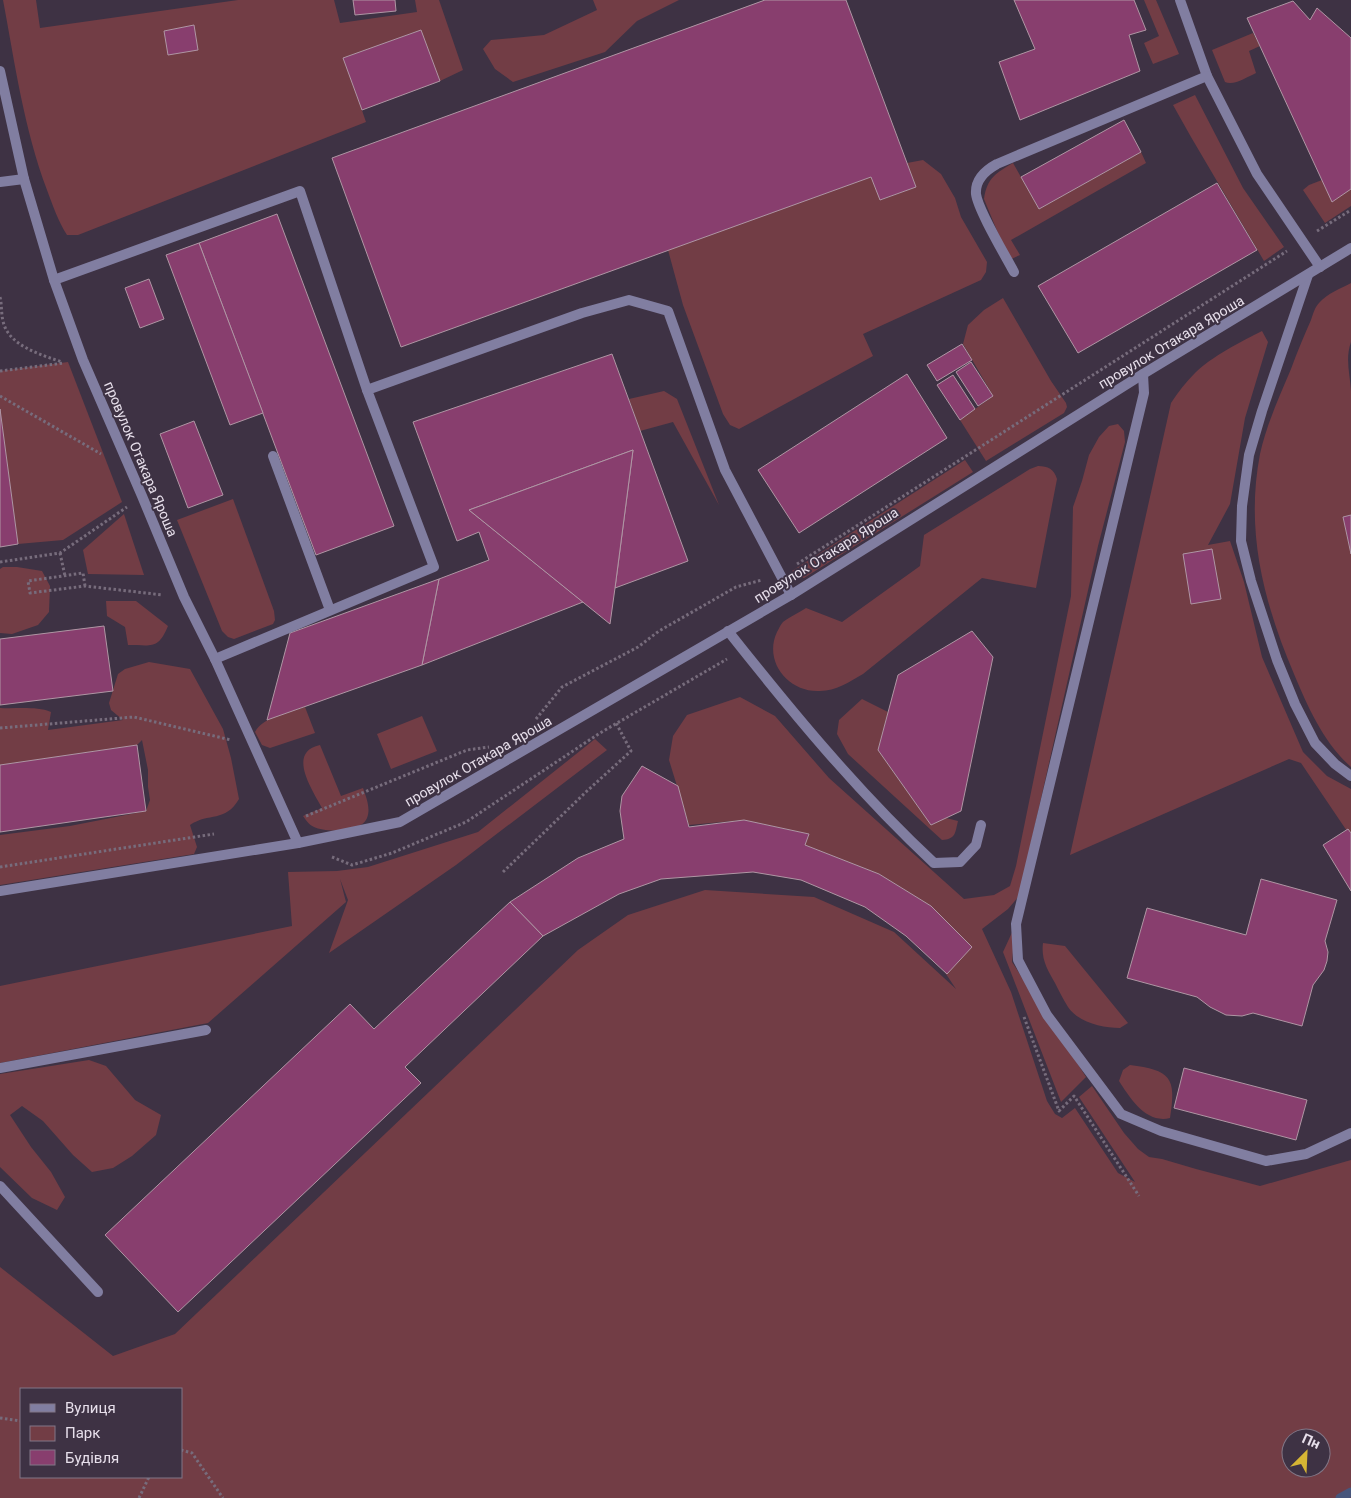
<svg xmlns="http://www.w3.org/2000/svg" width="1351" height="1498" viewBox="0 0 1351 1498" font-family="Roboto,sans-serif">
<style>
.green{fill:#723d45;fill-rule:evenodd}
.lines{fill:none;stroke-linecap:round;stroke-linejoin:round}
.stream{stroke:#47567c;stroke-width:9}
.building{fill:#883e6e;stroke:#af96a4}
.path{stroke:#776c7c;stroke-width:3;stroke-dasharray:2.5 2.5;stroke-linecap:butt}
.service{stroke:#817ea1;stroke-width:10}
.minor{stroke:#817ea1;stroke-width:10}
.labels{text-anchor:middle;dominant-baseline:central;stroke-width:4;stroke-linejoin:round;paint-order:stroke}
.street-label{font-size:14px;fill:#e7dfeb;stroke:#3e3244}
</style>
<rect width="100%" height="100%" fill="#3e3244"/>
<g class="green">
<path d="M 3,0 L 36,0 L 40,28 L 238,0 L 334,0 L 340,23 L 417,12 L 415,0 L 439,0 L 463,70 L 440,81 L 418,31 L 344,58 L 366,122 L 78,235 L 67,235 C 58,221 53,206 47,190 C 24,129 15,64 3,0 Z"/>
<polygon points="593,0 679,0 637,21 605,52 513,82 495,69 483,49 491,40 544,35 597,10"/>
<polygon points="1144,0 1156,0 1179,54 1153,64 1144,43 1159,36"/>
<path d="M 1253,33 L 1260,46 L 1249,51 L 1256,73 C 1247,77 1234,86 1225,82 L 1212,50 Z"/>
<polygon points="1195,95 1243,188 1284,247 1264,261 1191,137 1173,105"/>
<path d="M 1141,152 L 1146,163 L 1011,240 L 1020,255 L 1009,260 L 984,199 C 987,178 996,173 1013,163 L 1039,209 Z"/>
<polygon points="923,160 941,174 955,198 961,217 987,262 986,272 981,280 863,334 873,356 739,429 730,425 723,414 683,305 668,250 871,177 881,200 916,187 907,163"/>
<polygon points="1322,180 1351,189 1351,206 1325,223 1303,190 1309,185"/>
<path d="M 1351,283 L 1351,342 C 1345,359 1350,374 1351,391 C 1351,432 1351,474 1351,515 L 1343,517 L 1351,554 L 1351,767 C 1323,742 1308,707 1294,674 C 1264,603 1245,532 1260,454 C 1266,426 1280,395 1291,369 C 1297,352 1304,336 1311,320 C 1313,314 1315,307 1319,303 C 1328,293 1340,289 1351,283 Z"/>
<polygon points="1003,298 1051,381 1066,403 1067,407 1064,413 986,461 960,420 993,396 963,344 968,325 984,310"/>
<path d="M 1262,331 L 1268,342 L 1245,418 L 1230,504 L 1208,545 L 1230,541 L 1244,582 L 1262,657 L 1303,752 L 1327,776 L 1351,789 L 1351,837 L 1301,763 L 1289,759 L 1070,855 L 1171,403 C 1178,392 1186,382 1195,373 C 1211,357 1242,341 1262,331 Z"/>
<polygon points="68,362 122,502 63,540 18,544 0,409 0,371"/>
<polygon points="664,391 677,399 719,505 673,422 640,431 629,399"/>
<path d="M 1118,424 L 1124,431 L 1125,442 L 1098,546 L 1019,896 L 1008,909 L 982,929 L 1011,992 L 1047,1101 L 1055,1114 L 1062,1118 L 1075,1108 L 1118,1173 L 1135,1182 L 1079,1097 L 1092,1086 L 1124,1133 L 1138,1149 L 1149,1157 L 1162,1159 L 1196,1169 L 1260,1186 L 1351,1160 L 1351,1498 L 0,1498 L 0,1267 L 113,1356 L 175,1334 L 578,950 L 628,915 L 705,890 L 814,897 L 894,932 L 956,989 L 944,971 L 972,947 L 931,906 L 879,874 L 805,845 L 809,834 L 744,820 L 689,825 L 669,760 L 673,736 L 687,715 L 740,697 L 775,716 L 829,778 L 964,899 L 994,895 L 1010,886 L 1016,866 L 1071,596 L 1073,507 L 1082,481 L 1089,455 L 1099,437 L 1109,426 ZM 21,1389 L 181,1389 L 181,1477 L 21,1477 ZM 1291,1438 L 1321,1438 L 1321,1468 L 1291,1468 Z"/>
<polygon points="965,460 973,472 804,578 797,577 792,571"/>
<path d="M 1038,466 C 1048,466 1054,469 1057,479 L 1036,588 L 982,578 L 863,674 C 849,682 836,691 820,691 C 789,693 763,662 777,632 C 779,629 780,625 783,622 C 789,617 799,613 806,608 L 842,622 L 920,566 L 924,535 L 1030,469 Z"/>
<polygon points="233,499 274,611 275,620 273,624 234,639 228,637 222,631 177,520"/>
<polygon points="124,514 144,575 88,574 83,550"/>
<polygon points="3,567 17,567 42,571 50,586 49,612 38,625 12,634 0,633 0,569"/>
<path d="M 106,601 L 136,601 L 168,626 C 158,650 152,645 128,645 L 125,627 L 107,616 Z"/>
<path d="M 149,662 L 190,669 L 223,729 L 231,758 L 239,799 C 225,823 209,812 190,825 L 197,847 L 194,854 L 0,885 L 0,835 L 70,826 L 146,811 L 150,800 L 148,787 L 148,770 L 142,740 L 137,745 L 0,765 L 0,708 C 17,709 36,706 51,712 L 48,730 L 123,720 L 111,710 L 109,703 L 118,674 L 125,669 Z"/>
<path d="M 862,699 L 888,712 L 878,750 L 931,825 L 946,818 L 958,821 C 955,833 956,839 942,840 L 848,754 L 837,734 L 839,720 Z"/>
<path d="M 305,707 L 315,733 L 270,748 L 262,745 L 255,732 C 263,717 289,712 305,707 Z"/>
<polygon points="422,716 437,751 391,769 377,734"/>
<polygon points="595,739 607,750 456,865 329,953 348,900 340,879 346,902 208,1023 0,1063 0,986 292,926 288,872 337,871 368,867 478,832"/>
<path d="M 320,745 L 341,796 L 363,788 C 366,797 371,808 367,818 C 362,832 326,833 314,827 C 309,825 306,820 303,816 L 322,808 C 313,791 286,752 320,745 Z"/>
<polygon points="1015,926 1012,962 1086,1077 1061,1102 1003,952"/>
<path d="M 1043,943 L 1065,946 L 1128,1023 L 1120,1028 C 1102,1028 1078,1022 1068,1007 C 1063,999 1059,991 1055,983 C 1047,969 1041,959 1043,943 Z"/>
<polygon points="89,1060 106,1066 135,1100 161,1115 156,1135 132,1156 113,1168 92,1172 73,1155 43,1121 22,1106 10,1115 31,1147 51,1172 65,1197 57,1210 32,1198 0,1167 0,1074"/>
<path d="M 1130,1065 C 1170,1070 1177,1077 1170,1118 C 1146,1124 1130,1098 1119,1081 L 1123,1070 Z"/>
</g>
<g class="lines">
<polyline class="stream" points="1340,1498 1351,1492"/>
</g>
<g class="building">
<polygon points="353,0 395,0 396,11 355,15"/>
<polygon points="765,0 846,0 916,187 880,200 871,177 401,347 332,158"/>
<polygon points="1014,0 1134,0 1146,30 1129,35 1140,71 1020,120 999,62 1035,49"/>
<polygon points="1293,1 1310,20 1317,8 1351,38 1351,189 1332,202 1247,18"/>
<polygon points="194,25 198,50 168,55 164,31"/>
<polygon points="421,30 440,81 362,110 343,58"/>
<polygon points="1124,120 1141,152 1039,209 1021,177"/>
<polygon points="1217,183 1257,250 1078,353 1038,286"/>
<polygon points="277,214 394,526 316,555 199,243"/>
<polygon points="199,243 263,413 230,425 166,255"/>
<polygon points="149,279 164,319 140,328 125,288"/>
<polygon points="962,344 972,360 937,381 927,365"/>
<polygon points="612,354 688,561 615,588 633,450 469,510 583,602 422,665 439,579 489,560 479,532 457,541 413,422"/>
<polygon points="971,362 993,396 978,406 956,372"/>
<polygon points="907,374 947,438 799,533 758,470"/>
<polygon points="953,375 975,409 960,420 937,385"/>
<polygon points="0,409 18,544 0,547"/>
<polygon points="194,421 223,495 188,508 160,434"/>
<polygon points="633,450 615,588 610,624 469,510"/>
<polygon points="1351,515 1351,554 1343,517"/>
<polygon points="1212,549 1221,599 1191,604 1183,554"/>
<polygon points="439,579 422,665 267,720 290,633"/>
<polygon points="104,626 113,691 0,705 0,639"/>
<polygon points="972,631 993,657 961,811 931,825 878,750 898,675"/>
<polygon points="137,745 146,811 0,832 0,765"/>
<polygon points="642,766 678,786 689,827 744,820 809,834 805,845 879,874 931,906 972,947 947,974 906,936 865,907 801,880 753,872 661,879 619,894 543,936 510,902 578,858 624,839 620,811 622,796"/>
<polygon points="1348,829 1351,833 1351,891 1323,845"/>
<polygon points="1261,879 1337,900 1325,941 1328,952 1327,961 1324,970 1313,985 1302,1026 1253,1013 1242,1016 1226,1015 1210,1007 1197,997 1127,978 1147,908 1246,935"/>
<polygon points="510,902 543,936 405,1067 421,1083 178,1312 105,1235 350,1004 374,1029"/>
<polygon points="1184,1068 1307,1100 1296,1140 1174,1108"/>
</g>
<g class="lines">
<g class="path">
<polyline points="1317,231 1351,210"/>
<path d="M 0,297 C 2,305 1,313 3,321 C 8,346 42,355 62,362"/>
<polyline points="0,371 64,363"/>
<polyline points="0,396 101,454"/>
<polyline points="60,553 65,576"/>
<polyline points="0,562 60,553 127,507"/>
<polyline points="797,564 1287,251"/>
<polyline points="85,586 83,573 28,581 30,593 85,586 163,595"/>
<polyline points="536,719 562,687 638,647 659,631 736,587 762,580"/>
<polyline points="0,728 134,717 231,740"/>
<polyline points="306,816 467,750 489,747"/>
<polyline points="332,857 352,865 392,853 466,822 600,733 727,659"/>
<polyline points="0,867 214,834"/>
<polyline points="503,872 587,791 631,751 616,723"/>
<polyline points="1024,1017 1059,1111 1074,1096 1139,1196"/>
<polyline points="0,1418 21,1421"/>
<polyline points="181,1450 192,1453 223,1498"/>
<polyline points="139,1498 149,1477"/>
</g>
<g class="service">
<polyline points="1180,0 1207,76 1257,174 1320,267"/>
<polyline points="0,182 24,179"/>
<path d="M 1014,272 C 1005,255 978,210 976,194 C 975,180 986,170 997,164 L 1207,76"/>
<polyline points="1308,275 1262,411 1249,455 1242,506 1241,541 1251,581 1277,660 1295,704 1315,743 1335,764 1351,776"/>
<polyline points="54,280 300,191 367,390"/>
<polyline points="1143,374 1144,393 1016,924 1018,960 1047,1015 1121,1114 1161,1131 1266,1161 1306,1154 1351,1133"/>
<polyline points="273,456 330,610"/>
<path d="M 728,631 C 793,713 858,792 934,863 L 960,862 L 976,845 L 981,825"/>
<polyline points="215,659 434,567 367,390 582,313 629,300 668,311 725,470 791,595"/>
<polyline points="0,1068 206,1030"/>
<polyline points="0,1186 98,1292"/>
</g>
<g class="minor">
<polyline points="0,71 24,179 54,280 83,360 142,496 184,597 215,659 298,843"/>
<polyline points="0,891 298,843 400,822 791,595 1143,374 1351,248"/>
</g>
</g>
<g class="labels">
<g class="street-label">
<text transform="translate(1171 342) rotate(-31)">провулок Отакара Яроша</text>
<text transform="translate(141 459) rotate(67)">провулок Отакара Яроша</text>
<text transform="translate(826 555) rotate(-32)">провулок Отакара Яроша</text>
<text transform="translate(478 761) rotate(-30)">провулок Отакара Яроша</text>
</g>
</g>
<rect x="20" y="1388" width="162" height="90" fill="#3e3244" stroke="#827787"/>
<rect x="30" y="1404" width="25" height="8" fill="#817ea1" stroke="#827787"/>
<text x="65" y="1413" font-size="15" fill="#e7dfeb">Вулиця</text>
<rect x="30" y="1426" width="25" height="15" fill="#723d45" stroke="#827787"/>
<text x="65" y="1438" font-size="15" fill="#e7dfeb">Парк</text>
<rect x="30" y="1450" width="25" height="15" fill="#883e6e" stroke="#827787"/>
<text x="65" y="1463" font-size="15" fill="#e7dfeb">Будівля</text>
<g transform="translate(1306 1453) rotate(24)"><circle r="24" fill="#3e3244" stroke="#827787"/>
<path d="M0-4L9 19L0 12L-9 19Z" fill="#d6b534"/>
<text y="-8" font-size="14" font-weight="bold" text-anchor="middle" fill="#e7dfeb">Пн</text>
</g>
</svg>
